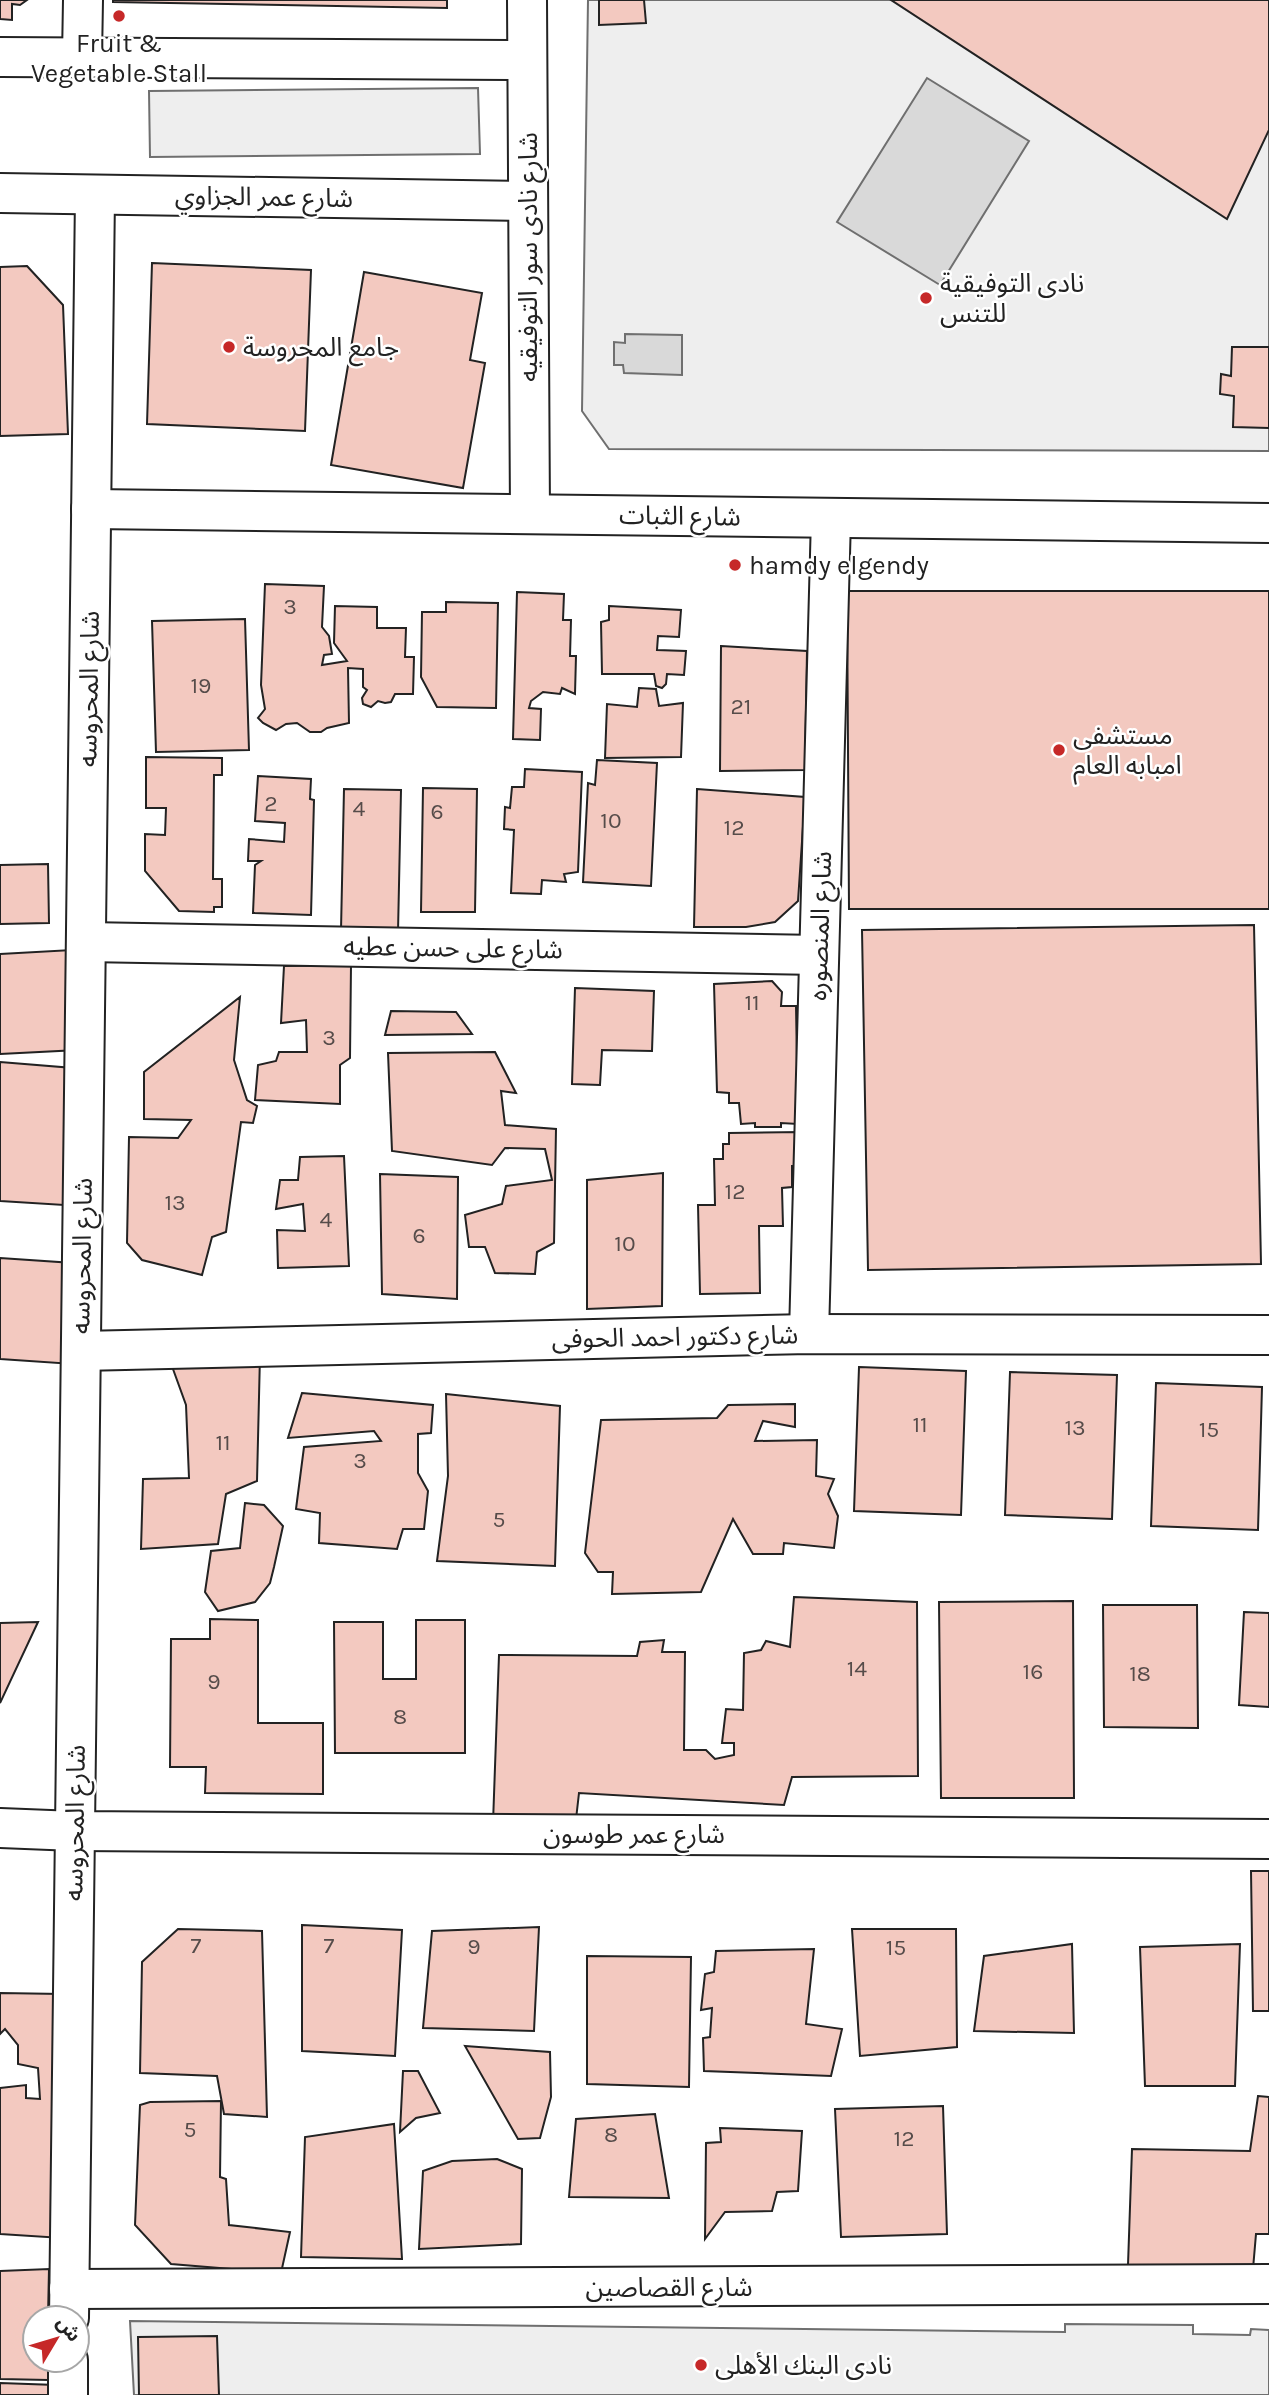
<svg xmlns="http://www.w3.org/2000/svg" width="1269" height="2395" viewBox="0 0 1269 2395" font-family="Karla,'Noto Sans Arabic',sans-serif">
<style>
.green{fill:#eee;stroke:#6f6f6f;stroke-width:2}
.water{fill:#d9d9d9;stroke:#6f6f6f;stroke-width:2}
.building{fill:#f3c9c0;stroke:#222;stroke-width:2}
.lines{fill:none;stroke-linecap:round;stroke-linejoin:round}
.minor-casing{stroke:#222;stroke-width:42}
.minor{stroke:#fff;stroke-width:38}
.poi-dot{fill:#c62828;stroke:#fff;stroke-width:2.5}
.labels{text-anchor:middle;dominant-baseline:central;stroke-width:5;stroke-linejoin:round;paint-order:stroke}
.number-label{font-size:23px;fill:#564c4a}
.poi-label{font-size:26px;fill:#222;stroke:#fff;text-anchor:start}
.street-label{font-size:26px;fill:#222;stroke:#fff}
</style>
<rect width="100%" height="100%" fill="#fff"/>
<g class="green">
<polygon points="588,0 1269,0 1269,451 609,449 582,411"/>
<polygon points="478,88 480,154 150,157 149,91"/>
<polygon points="130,2321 1065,2332 1065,2324 1193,2325 1193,2334 1250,2335 1251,2329 1269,2330 1269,2395 134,2395"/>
</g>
<g class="water">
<polygon points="927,78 1029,141 940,285 837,222"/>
<polygon points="625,334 682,335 682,375 624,373 623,365 614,365 614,342 625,343"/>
</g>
<g class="building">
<polygon points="0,0 27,0 20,5 12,4 12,20 0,19"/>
<polygon points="113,0 447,0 447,8 113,2"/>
<polygon points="599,0 644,0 646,23 599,25"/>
<polygon points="891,0 1269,0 1269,130 1227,219"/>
<polygon points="152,263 311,270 305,431 147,424"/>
<polygon points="27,266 63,305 68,434 0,436 0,267"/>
<polygon points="364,272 482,293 470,360 485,363 463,488 331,465"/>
<polygon points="1232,347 1269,347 1269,428 1233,427 1234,396 1220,394 1221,374 1231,376"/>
<polygon points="265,584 324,586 322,627 329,636 332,654 324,655 322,665 347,661 334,643 335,606 377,607 377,628 406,628 405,657 414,657 413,694 395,694 391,702 385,703 378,701 371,707 363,704 362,698 367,690 363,687 363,669 348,668 349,723 327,728 321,732 310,732 297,723 286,724 276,730 263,723 258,718 265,709 261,685"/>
<polygon points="847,591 1269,591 1269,909 849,909"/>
<polygon points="517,592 564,594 563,620 571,620 570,656 576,656 575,694 562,688 560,694 543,692 531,701 529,708 541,709 540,740 513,739"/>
<polygon points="446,602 498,603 496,708 437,707 421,677 422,612 446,612"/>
<polygon points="609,606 681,610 679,637 658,636 657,650 686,651 684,675 667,674 666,684 662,688 656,686 654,674 602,674 601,622 609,620"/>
<polygon points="245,619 249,750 156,752 152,621"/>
<polygon points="721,646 807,651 805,770 720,771"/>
<polygon points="639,688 656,689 659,706 683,703 681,757 605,758 607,704 637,707"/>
<polygon points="146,757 222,758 222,775 214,775 213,879 222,879 222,907 214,907 214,912 179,911 145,871 145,834 165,835 166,808 146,808"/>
<polygon points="597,760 657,763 651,886 583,882 588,783 595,785"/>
<polygon points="525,769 582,772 578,872 564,874 566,882 542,880 541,894 511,893 514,830 504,829 505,807 510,808 512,787 524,787"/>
<polygon points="258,776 311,779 310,799 314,800 311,915 253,913 255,865 261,861 248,861 249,839 284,842 285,823 255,821"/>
<polygon points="423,788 477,789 475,912 421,912"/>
<polygon points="344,789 401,790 398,932 341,930"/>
<polygon points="697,789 805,797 798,901 775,922 746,927 694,927"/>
<polygon points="48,864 49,923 0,924 0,865"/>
<polygon points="1254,925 1261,1264 868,1270 862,930"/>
<polygon points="72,950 78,1050 0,1054 0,954"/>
<polygon points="351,965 350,1058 340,1065 340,1104 255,1100 258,1065 276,1061 279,1052 307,1052 306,1020 281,1023 284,966"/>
<polygon points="772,981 782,992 781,1006 796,1006 798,1124 781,1123 781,1127 755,1127 755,1123 741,1124 739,1103 729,1103 729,1093 717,1092 714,984"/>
<polygon points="575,988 654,991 652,1051 602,1050 600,1085 572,1084"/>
<polygon points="240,997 234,1060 247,1100 257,1106 253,1123 241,1122 226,1232 212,1237 202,1275 142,1260 127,1243 129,1137 178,1138 191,1120 144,1119 144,1072"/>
<polygon points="391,1011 456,1012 472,1034 385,1035"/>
<polygon points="495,1052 516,1093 501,1091 505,1125 556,1129 554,1243 537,1252 535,1274 495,1273 485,1247 469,1247 465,1215 502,1204 506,1186 552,1180 545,1149 505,1148 492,1165 392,1151 388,1053"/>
<polygon points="0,1062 73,1068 64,1205 0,1201"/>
<polygon points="802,1132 802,1166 792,1166 792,1187 782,1188 783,1226 759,1226 760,1293 700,1294 698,1205 715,1205 714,1159 723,1159 723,1144 729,1144 729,1133"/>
<polygon points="344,1156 349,1266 278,1268 277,1230 305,1231 303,1204 276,1209 280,1180 298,1180 300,1157"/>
<polygon points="663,1173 662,1306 587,1309 587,1180"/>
<polygon points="380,1174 458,1177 457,1299 382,1294"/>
<polygon points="0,1258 73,1263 73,1364 0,1359"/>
<polygon points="260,1355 257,1481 226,1494 218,1544 141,1549 143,1479 189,1478 186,1405 169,1358"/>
<polygon points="859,1367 966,1371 961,1515 854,1511"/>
<polygon points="1010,1372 1117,1375 1112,1519 1005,1515"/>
<polygon points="1156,1383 1262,1387 1258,1530 1151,1526"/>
<polygon points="302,1393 433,1405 431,1433 418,1434 418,1473 428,1491 424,1529 403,1529 397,1549 319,1543 320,1513 296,1509 304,1447 381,1441 374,1431 288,1438"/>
<polygon points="446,1394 560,1406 555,1566 437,1561 448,1476"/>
<polygon points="795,1404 795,1427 763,1421 755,1441 817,1440 816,1476 834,1479 828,1494 838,1516 834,1548 784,1543 783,1554 753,1554 733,1519 701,1592 612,1594 613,1572 598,1572 585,1553 601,1420 717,1418 728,1405"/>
<polygon points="245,1503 264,1505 283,1526 274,1567 270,1583 255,1602 218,1611 205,1592 211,1551 240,1548"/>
<polygon points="794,1597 917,1602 918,1776 792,1777 784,1805 579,1793 575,1828 493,1823 499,1655 637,1656 640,1642 664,1640 662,1652 685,1652 684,1750 706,1750 715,1759 734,1755 734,1743 722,1743 726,1709 743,1710 744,1653 761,1650 766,1641 790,1647"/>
<polygon points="1073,1601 1074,1798 941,1798 939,1602"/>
<polygon points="1103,1605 1197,1605 1198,1728 1104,1727"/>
<polygon points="1244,1612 1269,1613 1269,1707 1239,1705"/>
<polygon points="210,1619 258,1620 258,1723 323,1723 323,1794 205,1793 206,1767 170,1767 171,1639 210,1639"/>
<polygon points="416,1620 465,1620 465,1753 335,1753 334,1622 383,1622 383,1679 416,1679"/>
<polygon points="38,1622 0,1703 0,1623"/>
<polygon points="1251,1871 1269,1871 1269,2011 1253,2011"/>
<polygon points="302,1925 402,1930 395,2056 302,2051"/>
<polygon points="539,1927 534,2031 423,2028 432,1931"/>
<polygon points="178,1929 262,1931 267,2117 224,2114 217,2076 140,2073 142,1962"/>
<polygon points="852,1929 956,1929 957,2047 860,2056"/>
<polygon points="1072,1944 1074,2033 974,2031 984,1956"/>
<polygon points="1240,1944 1235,2086 1145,2086 1140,1947"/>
<polygon points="814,1949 806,2024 842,2029 831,2076 704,2071 703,2038 710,2037 712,2008 701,2010 705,1974 714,1972 716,1951"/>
<polygon points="587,1956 691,1957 689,2087 587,2084"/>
<polygon points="0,1993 62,1994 62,2238 0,2234 0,2088 26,2085 26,2098 40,2099 38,2068 18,2064 18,2045 5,2029 0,2034"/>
<polygon points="465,2046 550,2052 551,2097 540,2138 518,2139"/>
<polygon points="403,2071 418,2071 440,2113 416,2118 400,2132"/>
<polygon points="1258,2096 1269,2097 1269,2234 1256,2234 1253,2269 1128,2265 1132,2149 1250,2151"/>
<polygon points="221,2101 220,2177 226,2179 229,2225 290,2232 281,2273 171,2264 135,2225 140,2105 150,2102"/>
<polygon points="943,2106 947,2234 841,2237 835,2109"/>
<polygon points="655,2114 669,2198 569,2197 576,2119"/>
<polygon points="394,2124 402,2259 301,2257 305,2137"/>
<polygon points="720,2128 802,2131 798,2191 777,2192 772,2211 725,2212 705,2239 706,2143 721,2142"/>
<polygon points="497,2159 522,2169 521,2244 419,2249 423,2171 452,2161"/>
<polygon points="49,2269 48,2318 35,2318 35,2360 48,2360 48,2380 0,2379 0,2271"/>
<polygon points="217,2336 219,2395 139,2395 138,2337"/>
<polygon points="0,2383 56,2385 55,2395 0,2395"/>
</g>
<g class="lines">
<g class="minor-casing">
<g id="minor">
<polyline points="527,0 530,514"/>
<polyline points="0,57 527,60"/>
<polyline points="82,57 83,0"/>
<polyline points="0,193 528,201"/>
<polyline points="91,509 1269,523"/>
<polyline points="86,942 819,955"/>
<polyline points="809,1334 831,518"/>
<polyline points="81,1351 809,1334 1269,1335"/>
<polyline points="0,1828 75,1831 1269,1839"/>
<polyline points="69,2289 1269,2284"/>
<polyline points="69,2318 95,195"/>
<polyline points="68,2395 68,2360"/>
</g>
</g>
<use href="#minor" class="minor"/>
</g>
<g class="poi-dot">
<circle cx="119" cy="16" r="7"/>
<circle cx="926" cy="298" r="7"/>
<circle cx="229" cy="347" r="7"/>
<circle cx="735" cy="565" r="7"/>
<circle cx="1059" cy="750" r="7"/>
<circle cx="701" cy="2365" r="7"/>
</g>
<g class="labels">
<g class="number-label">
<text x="290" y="606">3</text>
<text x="201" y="685">19</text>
<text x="741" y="706">21</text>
<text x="271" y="803">2</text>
<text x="359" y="808">4</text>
<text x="437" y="811">6</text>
<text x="611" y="820">10</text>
<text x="734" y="827">12</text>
<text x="752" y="1002">11</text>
<text x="329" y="1037">3</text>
<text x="735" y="1191">12</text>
<text x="175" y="1202">13</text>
<text x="326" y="1219">4</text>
<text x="419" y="1235">6</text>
<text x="625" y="1243">10</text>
<text x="920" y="1424">11</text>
<text x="1075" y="1427">13</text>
<text x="1209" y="1429">15</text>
<text x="223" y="1442">11</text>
<text x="360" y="1460">3</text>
<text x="499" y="1519">5</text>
<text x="857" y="1668">14</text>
<text x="1033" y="1671">16</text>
<text x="1140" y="1673">18</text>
<text x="214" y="1681">9</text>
<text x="400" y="1716">8</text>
<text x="196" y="1945">7</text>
<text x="329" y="1945">7</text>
<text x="474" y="1946">9</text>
<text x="896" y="1947">15</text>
<text x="190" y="2129">5</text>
<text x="611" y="2134">8</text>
<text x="904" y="2138">12</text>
</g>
<g class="poi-label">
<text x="119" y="43" text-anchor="middle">Fruit &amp;<tspan x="119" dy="30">Vegetable Stall</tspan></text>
<text x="940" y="283">نادى التوفيقية<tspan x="940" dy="30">للتنس</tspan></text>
<text x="243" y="347">جامع المحروسة</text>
<text x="749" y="565">hamdy elgendy</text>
<text x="1073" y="735">مستشفى<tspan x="1073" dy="30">امبابه العام</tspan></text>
<text x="715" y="2365">نادى البنك الأهلى</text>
</g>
<g class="street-label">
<text transform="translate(264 197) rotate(1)">شارع عمر الجزاوي</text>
<text transform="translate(528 257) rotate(-90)">شارع نادى سور التوفيقيه</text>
<text transform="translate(680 516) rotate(1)">شارع الثبات</text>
<text transform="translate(89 689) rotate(-89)">شارع المحروسه</text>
<text transform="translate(820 926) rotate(-88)">شارع المنصوره</text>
<text transform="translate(453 948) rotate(1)">شارع على حسن عطيه</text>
<text transform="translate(82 1256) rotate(-89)">شارع المحروسه</text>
<text transform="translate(675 1337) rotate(-1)">شارع دكتور احمد الحوفى</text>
<text transform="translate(75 1823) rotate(-89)">شارع المحروسه</text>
<text x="634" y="1834">شارع عمر طوسون</text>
<text x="669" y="2287">شارع القصاصين</text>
</g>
</g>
<g transform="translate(56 2339) rotate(52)"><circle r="33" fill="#ffffff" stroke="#a7a7a7" stroke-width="2"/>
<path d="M0-5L12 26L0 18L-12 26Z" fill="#c62828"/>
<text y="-10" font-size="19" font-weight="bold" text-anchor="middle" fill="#222222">ش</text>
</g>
</svg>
